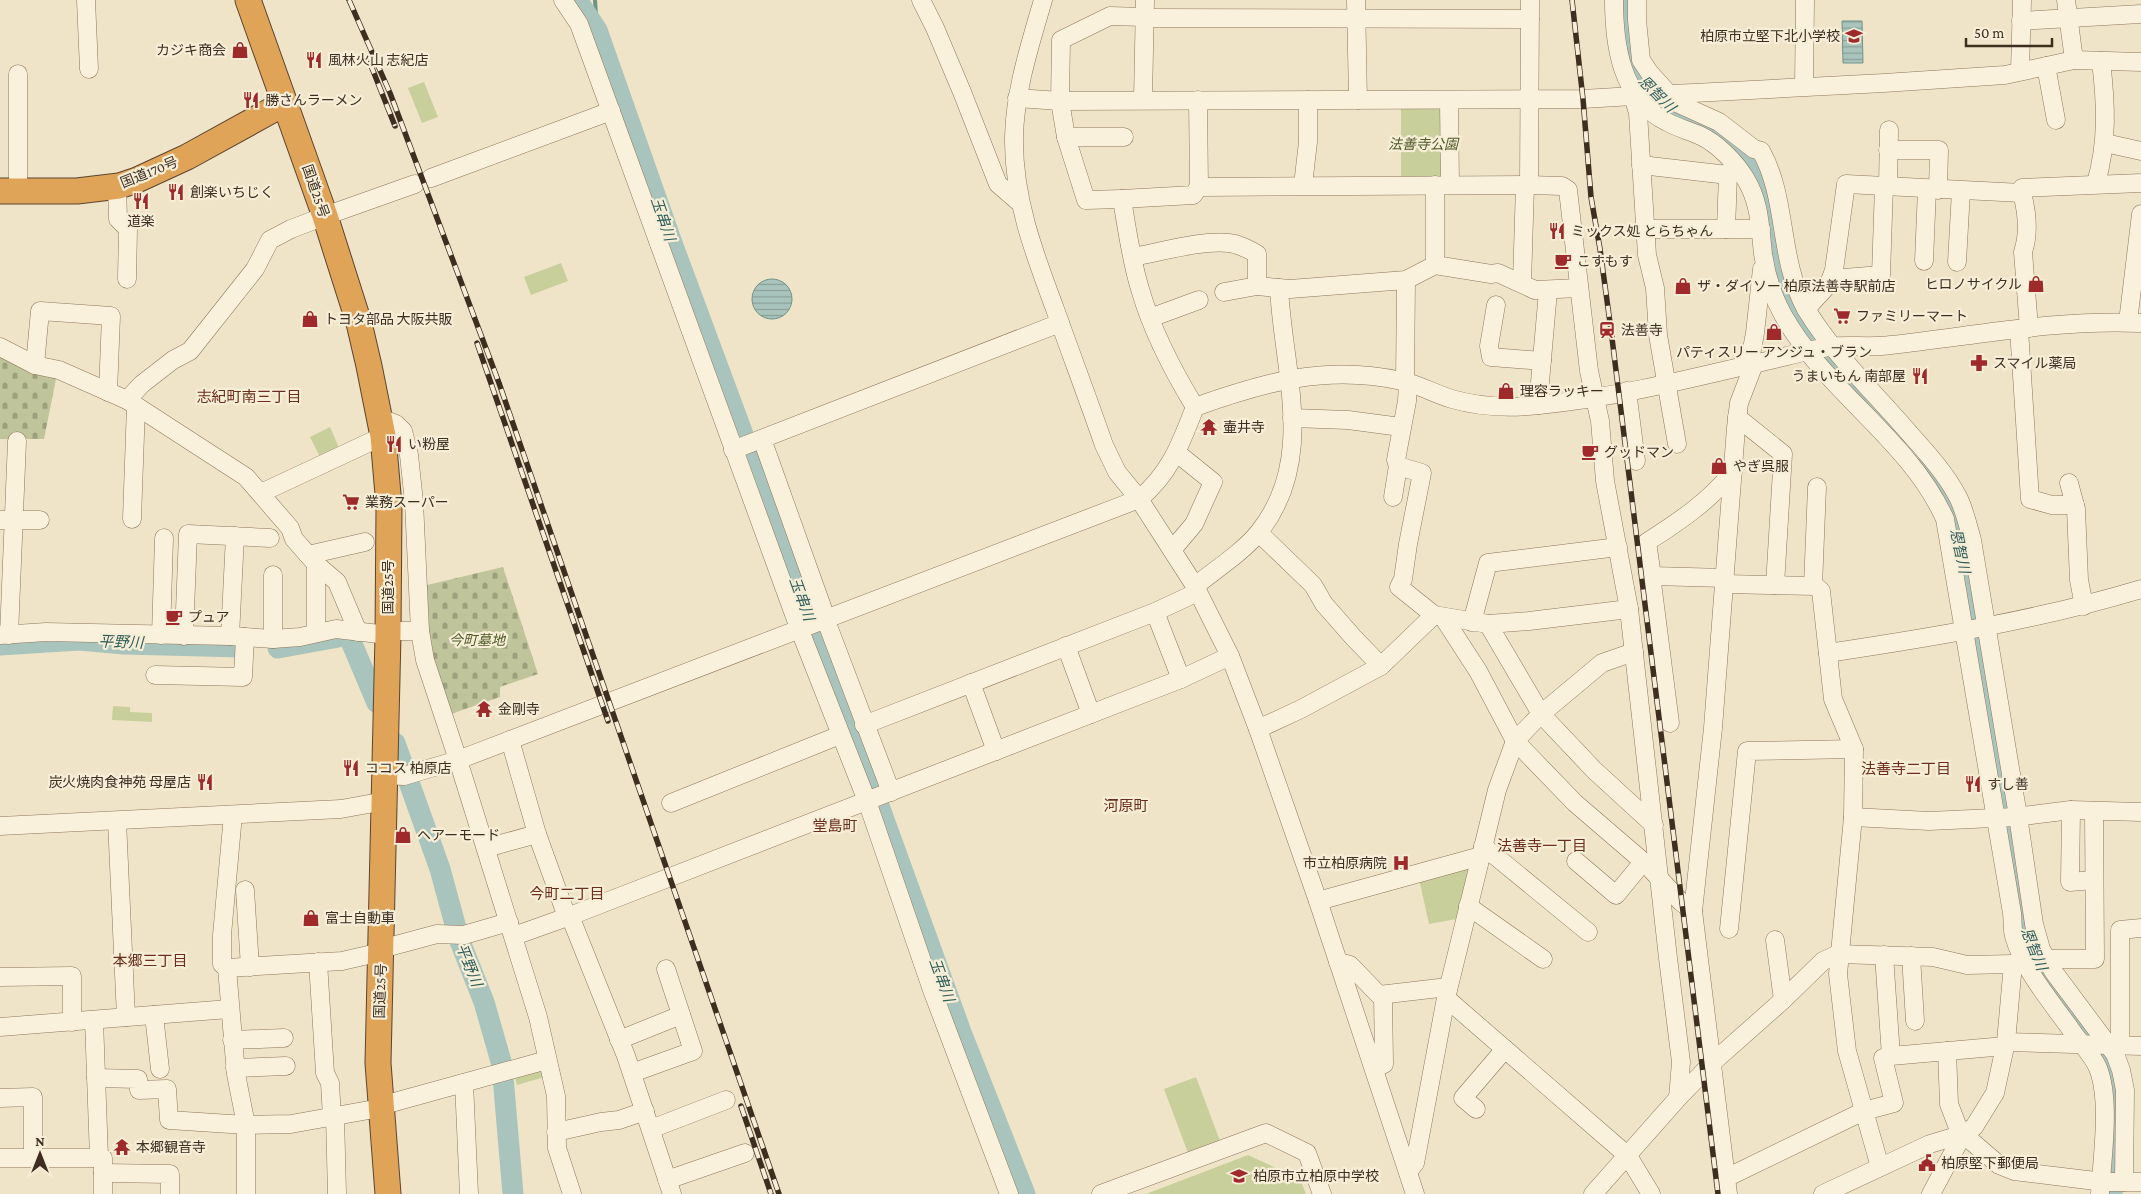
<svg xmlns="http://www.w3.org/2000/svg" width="2141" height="1194" viewBox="0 0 2141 1194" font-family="'Crimson Pro','Noto Sans JP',serif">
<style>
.cemetery{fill:url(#cemetery-stones)}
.green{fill:#c9cf9b}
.water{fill:url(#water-rules);stroke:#6f938a}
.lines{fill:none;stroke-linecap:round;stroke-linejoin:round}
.stream{stroke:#6f938a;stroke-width:4}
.river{stroke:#a9c4bc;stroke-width:21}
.minor-casing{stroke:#8d765c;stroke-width:19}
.highway-casing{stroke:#5b4430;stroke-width:27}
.minor{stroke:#faf1dc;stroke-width:18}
.highway{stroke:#e0a458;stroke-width:25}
.rail-casing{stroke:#3d2e20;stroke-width:5.5}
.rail{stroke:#f7eed8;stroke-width:4;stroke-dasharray:11;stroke-linecap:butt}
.labels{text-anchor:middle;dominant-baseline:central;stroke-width:4.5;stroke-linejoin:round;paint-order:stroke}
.poi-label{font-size:14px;fill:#3d2e20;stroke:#f7eed8;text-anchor:start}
.park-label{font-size:14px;font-style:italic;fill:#4d5a26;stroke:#f7eed8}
.street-label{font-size:14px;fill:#3d2e20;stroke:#f7eed8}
.water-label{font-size:15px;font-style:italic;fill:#2f5d5a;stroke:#f7eed8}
.neighbourhood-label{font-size:15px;fill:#6b2e1e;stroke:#f7eed8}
</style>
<defs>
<pattern id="cemetery-stones" width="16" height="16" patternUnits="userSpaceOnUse" patternTransform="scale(1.25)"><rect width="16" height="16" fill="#bfc49a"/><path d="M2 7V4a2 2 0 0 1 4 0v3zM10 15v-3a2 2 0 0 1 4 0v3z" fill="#9ca07d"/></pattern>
<pattern id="water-rules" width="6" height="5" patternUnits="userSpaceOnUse" patternTransform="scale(1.25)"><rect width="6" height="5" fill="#a9c4bc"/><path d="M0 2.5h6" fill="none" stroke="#8ba098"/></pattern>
</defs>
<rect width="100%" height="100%" fill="#f0e4c8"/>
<g class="cemetery">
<polygon points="0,351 57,374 44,439 0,439"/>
<polygon points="503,567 538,674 500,687 500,697 448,715 425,631 423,586"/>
</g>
<g class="green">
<polygon points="424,82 438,117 422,123 408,88"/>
<polygon points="1401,108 1445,108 1446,180 1401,180"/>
<polygon points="561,263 568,281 531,295 524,277"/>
<polygon points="330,427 340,450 321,459 310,437"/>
<polygon points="113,706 130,707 130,712 152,713 152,722 112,720"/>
<polygon points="1476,863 1462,918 1429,924 1419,879"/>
<polygon points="545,1065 548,1076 517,1085 514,1073"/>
<polygon points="1196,1077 1220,1141 1188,1153 1164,1089"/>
<polygon points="1248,1155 1300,1179 1306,1194 1146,1194"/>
</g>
<g class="water">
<polygon points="1842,21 1862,21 1863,63 1843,63"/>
<circle cx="772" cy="299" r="20"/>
</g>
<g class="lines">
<polyline class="stream" points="595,0 597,30"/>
<g class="river">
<polyline points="577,0 597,30 672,243 803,596 961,1032 1025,1194"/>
<polyline points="1627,0 1627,28 1631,57 1637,79 1652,96 1677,115 1707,127 1733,145 1753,168 1764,193 1780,283 1795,316 1898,439"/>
<path d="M 1923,468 C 1941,489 1951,513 1959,540 L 2024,931 L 2041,972 L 2105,1057 L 2115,1085 L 2112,1194"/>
<polyline points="0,645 79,640 124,644 242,647"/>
<polyline points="278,648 344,636 350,639 377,703"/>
<polyline points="395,743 440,869 459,939 484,1002 502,1065 513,1194"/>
</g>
<g class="minor-casing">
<g id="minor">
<polyline points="86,0 89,69"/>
<polyline points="563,0 579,24 799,628 867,801 932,990 1009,1194"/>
<polyline points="921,0 935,28 962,92 998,184 1020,203"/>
<path d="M 1043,0 C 1030,45 1015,90 1014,137 C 1013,198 1034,253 1055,309 C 1071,354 1088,399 1104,445 L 1117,472 L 1139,499 L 1195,586 L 1230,656 L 1258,729 L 1318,901 L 1415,1194"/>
<polyline points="1356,0 1358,100"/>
<path d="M 1614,0 C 1614,45 1621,99 1667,122 C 1678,128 1690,131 1701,136 C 1718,144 1736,163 1745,178 C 1760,202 1760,227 1763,254 C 1766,275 1773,297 1783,315 C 1826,392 1909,439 1945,519 L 2012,913 C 2013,920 2012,929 2014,936 C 2023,970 2054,1005 2074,1034 C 2082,1045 2093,1056 2098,1068 C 2111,1101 2102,1158 2100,1194"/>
<path d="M 1637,0 L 1637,20 L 1641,60 L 1649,72 L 1677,103 L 1719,122 L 1754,149 L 1761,151 C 1788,199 1778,259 1806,309 C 1833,354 1876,394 1910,434 C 1928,454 1946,474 1958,497 C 1965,511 1968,526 1972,540 L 2018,816 L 2034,924 L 2041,949 L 2053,971 L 2115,1054 L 2121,1070 L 2125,1090 L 2124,1182"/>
<polyline points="2066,0 2074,60"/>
<path d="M 1144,17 L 1110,16 L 1061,40 L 1060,101 L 1066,137 L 1086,200 L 1122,199 C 1127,229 1131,260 1140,289 C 1152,331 1173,371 1195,407"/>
<polyline points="1144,18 1530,19"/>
<polyline points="2021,21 2141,14"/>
<polyline points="2046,66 2056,120"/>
<polyline points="2020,71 2022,0"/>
<polyline points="18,74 18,191"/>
<polyline points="1804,86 1805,0"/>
<polyline points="1017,98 1060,101 1583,99 1633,96 1638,113 1647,255 1655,288 1658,335 1677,444"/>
<polyline points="1662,98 1669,94 1694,93 1884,83 2005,75 2074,60 2141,62"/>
<polyline points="1143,100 1145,0"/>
<polyline points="1198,100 1199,187 1529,185 1562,186 1568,190 1589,371 1600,421 1605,481 1629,609 1668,958 1681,1062 1678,1098"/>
<polyline points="1449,100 1450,185"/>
<polyline points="1066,137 1124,137"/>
<polyline points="2105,143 2141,151"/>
<polyline points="1888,150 1939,150 1938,190"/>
<polyline points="1641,165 1728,175"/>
<polyline points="431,178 611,111"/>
<path d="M 2096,183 C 2108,142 2106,103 2101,61"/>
<polyline points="1303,185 1308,142 1308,100"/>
<polyline points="1435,185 1435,265"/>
<polyline points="1529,185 1530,0"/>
<polyline points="117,186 118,219 128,229 127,279"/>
<polyline points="1888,187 1889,130"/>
<path d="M 2022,193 C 2027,212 2029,234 2023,252 L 2029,328"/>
<polyline points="1122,199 1193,195 1199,187"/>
<polyline points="1645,229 1761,229"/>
<polyline points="1726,229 1728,175 1733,166"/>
<path d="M 1133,257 C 1161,252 1201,240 1229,243 C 1239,244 1248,249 1257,254 L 1257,286"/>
<polyline points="1924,261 1927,189"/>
<polyline points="1957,262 1961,191"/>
<polyline points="1831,279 1881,275 1884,186"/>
<polyline points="1522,283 1525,185"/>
<polyline points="1224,292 1257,286 1290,289 1406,280 1435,265 1491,274 1498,273 1535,290 1579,288"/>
<polyline points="1496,305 1489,346 1491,357 1542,361"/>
<polyline points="1806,309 1829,284 1834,270 1846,184 2022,193 2022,188 2141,183"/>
<polyline points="1150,318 1199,300"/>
<polyline points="2128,322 2141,214"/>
<polyline points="2019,329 2030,499 2052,505 2075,505"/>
<polyline points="0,347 35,365 59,370 127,400 246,477 290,528 294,539 316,564 337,582 358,632"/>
<polyline points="35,365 40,311 111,316 108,392"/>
<polyline points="1749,365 1755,333 1762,269"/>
<polyline points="1405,382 1406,280"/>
<polyline points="1408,383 1407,401 1396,460 1398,466 1422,473 1408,544 1403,579 1399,587 1434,615"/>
<polyline points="1627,391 1636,461"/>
<polyline points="127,400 142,384 173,360 190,351 255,269 270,240 291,229 325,216 415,184"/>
<polyline points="1538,405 1548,291"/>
<polyline points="1737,417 1783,454 1775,585"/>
<polyline points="381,418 396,424 403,431 409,455 414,502 420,631 425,660 458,760 538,1017 556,1096 557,1148 572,1194"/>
<polyline points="1292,418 1348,420 1401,427"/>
<polyline points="762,439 826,618"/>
<polyline points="733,450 1060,323"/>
<polyline points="2069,483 2076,509 2079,580 2084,606"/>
<polyline points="261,493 383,436"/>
<polyline points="1393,497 1398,466"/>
<polyline points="132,519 136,406"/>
<polyline points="0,520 40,520"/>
<polyline points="1259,533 1313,585 1324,604 1353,637 1381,666"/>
<polyline points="1172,550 1194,524 1213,482 1177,453"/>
<polyline points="308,555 365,542"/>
<polyline points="316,564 316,633"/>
<polyline points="1652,576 1652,583 1670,723"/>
<path d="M 1725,578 L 1652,576 L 1647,542 C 1680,521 1708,502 1733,472"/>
<polyline points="1725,584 1815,586 1821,591 1833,699 1854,749 1853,817 1838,974 1847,1051 1880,1167"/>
<path d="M 1195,586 C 1215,570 1243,552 1259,532 C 1317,459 1283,371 1279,288"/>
<polyline points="1813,586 1817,487"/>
<polyline points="1155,612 1181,679"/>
<polyline points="1443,617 1478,671 1515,741 1575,803 1646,864 1681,902 1693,911"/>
<polyline points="825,618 891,792"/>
<polyline points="1472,622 1488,563 1618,547"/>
<polyline points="1488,624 1541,714 1594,770 1654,825"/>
<polyline points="388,631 420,631"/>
<polyline points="0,635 46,632 230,636 273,639 300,637 336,629 388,635"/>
<polyline points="9,635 17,441"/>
<polyline points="161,635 164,538"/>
<polyline points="184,636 188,534 270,538"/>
<polyline points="230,636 235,536"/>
<polyline points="273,639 273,575"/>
<polyline points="1066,646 1091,714"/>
<path d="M 1828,653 C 1934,637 2038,620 2141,589"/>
<polyline points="155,675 243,677 245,637"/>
<polyline points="971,683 996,751"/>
<polyline points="864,725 1155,612 1198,592"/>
<polyline points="1258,729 1301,709 1381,666 1434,615 1488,624 1529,621 1629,609"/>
<polyline points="510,740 537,834 567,917"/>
<path d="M 385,775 L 404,776 L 458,760 L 1139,499 C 1170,474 1181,443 1195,407 C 1265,382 1327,364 1402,381 C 1420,385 1435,394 1452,399 C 1479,407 1511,408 1539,405 C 1612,398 1685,380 1757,363 C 1781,358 1804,351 1828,347 C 1848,344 1870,348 1891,345 C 1974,336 2057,319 2141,323"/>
<polyline points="671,803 840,735"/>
<polyline points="2071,810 2070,882 2094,880"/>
<polyline points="1853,817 1929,821 2015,817 2071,810 2141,812"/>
<polyline points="117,821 126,1017"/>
<polyline points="0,826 341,809 385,801"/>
<polyline points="1483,846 1588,932"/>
<polyline points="486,848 537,834"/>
<polyline points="1576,861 1616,895 1643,862"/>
<polyline points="245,890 250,967"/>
<polyline points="1318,901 1481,856 1497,790 1515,741 1541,714 1602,663 1634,652"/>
<polyline points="1468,906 1543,959"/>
<polyline points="570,916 626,1056 672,1194"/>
<polyline points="1729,929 1747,751 1854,749"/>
<polyline points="514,936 570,916 1181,679 1230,656"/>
<polyline points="1775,940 1783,1000"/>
<polyline points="381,949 437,934 464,935 509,922"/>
<polyline points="1884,955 1891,1056 2005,1046"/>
<polyline points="1911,956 1915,1021"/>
<polyline points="2046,959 2095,959 2094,811"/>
<polyline points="318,962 325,1073 330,1083 332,1117"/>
<polyline points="1338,962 1350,965 1379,995 1448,987"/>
<polyline points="227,968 222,964 222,935 233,815"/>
<polyline points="0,977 72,976 72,1022"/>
<polyline points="1446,998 1628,1156 1651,1194"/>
<polyline points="154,1015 160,1069"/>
<polyline points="94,1020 99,1158 103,1158 103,1194"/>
<polyline points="0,1027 229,1009"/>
<polyline points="232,1040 284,1038"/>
<polyline points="619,1040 681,1015"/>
<polyline points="2006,1042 2141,1046"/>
<polyline points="2120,1045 2120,930 2141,928"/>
<polyline points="1947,1051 1949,1104 1957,1125 1963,1134 1999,1165 2014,1171 2104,1182 2141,1182"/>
<polyline points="235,1068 286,1066"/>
<polyline points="1374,1069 1384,1064 1383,995"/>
<polyline points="632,1073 693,1051 666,969"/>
<polyline points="96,1078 138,1079 139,1090 167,1089 169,1120 246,1125 291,1124 380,1108"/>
<polyline points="464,1083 469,1194"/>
<polyline points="0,1098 33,1097 33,1158"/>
<polyline points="380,1106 547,1060"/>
<polyline points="1476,1109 1463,1098 1505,1049"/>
<polyline points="335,1116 337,1194"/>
<polyline points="651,1129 726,1100"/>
<polyline points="556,1132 601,1122 619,1120 645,1111"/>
<polyline points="0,1158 99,1158"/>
<polyline points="1408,1172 1415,1163 1446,998 1481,856"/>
<polyline points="103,1173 170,1174 170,1194"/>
<polyline points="1726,1178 1864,1111 1894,1103 1883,1058 1891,1056"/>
<polyline points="667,1180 745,1153"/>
<polyline points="246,1194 246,1125 236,1074 227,968 342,961 381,952"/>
<polyline points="1101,1194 1266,1133 1307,1153 1322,1194"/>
<polyline points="1593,1194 1678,1098 1712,1063 1783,1000 1823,961 1838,954 1933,957 1967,965 2013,964 2006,1042 1995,1093 1974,1127 1963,1134 1930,1144 1823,1194"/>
<polyline points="1728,1194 1693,911 1713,728 1736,428 1739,403 1754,364"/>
<polyline points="1931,1194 1963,1134"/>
</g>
</g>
<g class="highway-casing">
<g id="highway">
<polyline points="248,0 325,216 359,323 369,366 383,436 389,506 388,635 378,1063 388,1194"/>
<polyline points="0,191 77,191 119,186 137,180 187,157 285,103"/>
</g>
</g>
<use href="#minor" class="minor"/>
<use href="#highway" class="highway"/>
<g class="rail-casing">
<g id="rail">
<polyline points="349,0 390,93 499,383 779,1194"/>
<polyline points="1572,0 1583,99 1591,197 1600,249 1611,330 1718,1194"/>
<polyline points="370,63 395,126"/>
<polyline points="477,343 608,721"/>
<polyline points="741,1106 771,1194"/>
</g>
</g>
<use href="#rail" class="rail"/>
</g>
<defs>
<g id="school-bare" transform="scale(1.35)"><path d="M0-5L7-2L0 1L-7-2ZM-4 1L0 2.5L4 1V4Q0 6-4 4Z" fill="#9e2a2b" stroke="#f7eed8" stroke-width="2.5" paint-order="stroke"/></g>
<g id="shop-bare" transform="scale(1.35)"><path d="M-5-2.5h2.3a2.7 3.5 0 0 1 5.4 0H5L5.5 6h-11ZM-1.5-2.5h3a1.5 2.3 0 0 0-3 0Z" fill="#9e2a2b" stroke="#f7eed8" stroke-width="2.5" paint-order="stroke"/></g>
<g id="restaurant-bare" transform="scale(1.35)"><path d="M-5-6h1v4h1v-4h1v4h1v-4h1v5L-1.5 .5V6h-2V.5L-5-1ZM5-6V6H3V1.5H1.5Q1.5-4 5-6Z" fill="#9e2a2b" stroke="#f7eed8" stroke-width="2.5" paint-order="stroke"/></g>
<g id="cafe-bare" transform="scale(1.35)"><path d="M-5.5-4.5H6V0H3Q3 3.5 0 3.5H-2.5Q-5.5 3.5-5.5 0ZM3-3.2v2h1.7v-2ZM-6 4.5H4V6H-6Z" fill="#9e2a2b" stroke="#f7eed8" stroke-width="2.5" paint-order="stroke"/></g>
<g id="supermarket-bare" transform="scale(1.35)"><path d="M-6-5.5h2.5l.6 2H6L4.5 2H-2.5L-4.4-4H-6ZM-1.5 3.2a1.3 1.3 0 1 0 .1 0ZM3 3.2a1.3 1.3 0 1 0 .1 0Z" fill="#9e2a2b" stroke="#f7eed8" stroke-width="2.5" paint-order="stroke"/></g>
<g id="station-bare" transform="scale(1.35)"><path d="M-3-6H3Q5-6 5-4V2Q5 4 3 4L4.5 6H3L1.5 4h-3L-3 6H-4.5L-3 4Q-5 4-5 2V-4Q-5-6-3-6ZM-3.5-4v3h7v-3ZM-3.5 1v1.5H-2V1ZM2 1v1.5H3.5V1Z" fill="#9e2a2b" stroke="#f7eed8" stroke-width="2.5" paint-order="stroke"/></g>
<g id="pharmacy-bare" transform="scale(1.35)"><path d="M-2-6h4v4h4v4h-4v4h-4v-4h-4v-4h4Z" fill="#9e2a2b" stroke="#f7eed8" stroke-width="2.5" paint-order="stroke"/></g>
<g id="temple-bare" transform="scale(1.35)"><path d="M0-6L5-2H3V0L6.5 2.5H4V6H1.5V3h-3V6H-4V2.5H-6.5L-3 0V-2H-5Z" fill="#9e2a2b" stroke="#f7eed8" stroke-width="2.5" paint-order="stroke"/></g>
<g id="hospital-bare" transform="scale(1.35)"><path d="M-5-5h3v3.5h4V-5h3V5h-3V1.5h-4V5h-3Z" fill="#9e2a2b" stroke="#f7eed8" stroke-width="2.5" paint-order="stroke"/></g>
<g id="civic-bare" transform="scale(1.35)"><path d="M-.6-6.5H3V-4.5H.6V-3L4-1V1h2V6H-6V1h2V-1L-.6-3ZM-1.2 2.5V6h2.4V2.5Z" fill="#9e2a2b" stroke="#f7eed8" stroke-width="2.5" paint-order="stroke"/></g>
</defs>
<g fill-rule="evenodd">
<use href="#school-bare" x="1854" y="36"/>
<use href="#shop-bare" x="240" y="50"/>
<use href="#restaurant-bare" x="314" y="60"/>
<use href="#restaurant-bare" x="251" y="100"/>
<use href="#restaurant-bare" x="176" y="192"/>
<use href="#restaurant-bare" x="141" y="201"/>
<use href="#restaurant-bare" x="1557" y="231"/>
<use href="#cafe-bare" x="1563" y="261"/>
<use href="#shop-bare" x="2036" y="284"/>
<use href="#shop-bare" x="1683" y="286"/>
<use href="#supermarket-bare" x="1842" y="316"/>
<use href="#shop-bare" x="310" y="319"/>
<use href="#station-bare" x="1607" y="330"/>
<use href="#shop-bare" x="1774" y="332"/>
<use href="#pharmacy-bare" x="1979" y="363"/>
<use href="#restaurant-bare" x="1920" y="376"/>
<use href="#shop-bare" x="1506" y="391"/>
<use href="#temple-bare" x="1209" y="427"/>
<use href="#restaurant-bare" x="394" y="444"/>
<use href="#cafe-bare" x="1590" y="452"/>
<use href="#shop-bare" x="1719" y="466"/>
<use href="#supermarket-bare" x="351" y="502"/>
<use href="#cafe-bare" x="174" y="617"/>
<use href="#temple-bare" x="484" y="709"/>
<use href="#restaurant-bare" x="351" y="768"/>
<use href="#restaurant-bare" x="205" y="782"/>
<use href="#restaurant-bare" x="1973" y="784"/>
<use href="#shop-bare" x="403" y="835"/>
<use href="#hospital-bare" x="1401" y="863"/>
<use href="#shop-bare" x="311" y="918"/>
<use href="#temple-bare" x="122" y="1147"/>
<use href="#civic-bare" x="1927" y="1163"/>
<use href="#school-bare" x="1239" y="1176"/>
</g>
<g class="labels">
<g class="poi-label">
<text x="1840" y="36" text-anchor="end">柏原市立堅下北小学校</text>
<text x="226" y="50" text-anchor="end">カジキ商会</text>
<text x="328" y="60">風林火山 志紀店</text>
<text x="265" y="100">勝さんラーメン</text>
<text x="190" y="192">創楽いちじく</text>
<text x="141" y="221" text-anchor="middle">道楽</text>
<text x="1571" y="231">ミックス処 とらちゃん</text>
<text x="1577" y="261">こすもす</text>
<text x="2022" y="284" text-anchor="end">ヒロノサイクル</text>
<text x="1697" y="286">ザ・ダイソー 柏原法善寺駅前店</text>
<text x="1856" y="316">ファミリーマート</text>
<text x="324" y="319">トヨタ部品 大阪共販</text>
<text x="1621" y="330">法善寺</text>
<text x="1774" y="352" text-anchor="middle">パティスリー アンジュ・ブラン</text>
<text x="1993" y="363">スマイル薬局</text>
<text x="1906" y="376" text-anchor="end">うまいもん 南部屋</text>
<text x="1520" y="391">理容ラッキー</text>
<text x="1223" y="427">壷井寺</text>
<text x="408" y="444">い粉屋</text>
<text x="1604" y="452">グッドマン</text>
<text x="1733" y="466">やぎ呉服</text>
<text x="365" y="502">業務スーパー</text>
<text x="188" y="617">プュア</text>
<text x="498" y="709">金剛寺</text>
<text x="365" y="768">ココス 柏原店</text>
<text x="191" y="782" text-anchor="end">炭火焼肉食神苑 母屋店</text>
<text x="1987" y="784">すし善</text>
<text x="417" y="835">ヘアーモード</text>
<text x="1387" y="863" text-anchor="end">市立柏原病院</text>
<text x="325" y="918">富士自動車</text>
<text x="136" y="1147">本郷観音寺</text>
<text x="1941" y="1163">柏原堅下郵便局</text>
<text x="1253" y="1176">柏原市立柏原中学校</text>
</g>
<g class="park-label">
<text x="1423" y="144">法善寺公園</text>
<text x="477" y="640">今町墓地</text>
</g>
<g class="street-label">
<text transform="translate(149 172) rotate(-22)">国道170号</text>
<text transform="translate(316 191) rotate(71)">国道25号</text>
<text transform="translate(388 587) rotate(-90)">国道25号</text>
<text transform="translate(380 991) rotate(-88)">国道25号</text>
</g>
<g class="water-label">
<text transform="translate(1657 94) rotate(45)">恩智川</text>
<text transform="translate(663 219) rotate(71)">玉串川</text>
<text transform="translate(1960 551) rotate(78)">恩智川</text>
<text transform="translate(802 599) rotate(70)">玉串川</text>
<text transform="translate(121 642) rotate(2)">平野川</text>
<text transform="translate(2034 949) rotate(68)">恩智川</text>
<text transform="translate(469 965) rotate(68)">平野川</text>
<text transform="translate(942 980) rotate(70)">玉串川</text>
</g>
<g class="neighbourhood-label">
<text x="249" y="397">志紀町南三丁目</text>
<text x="1906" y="769">法善寺二丁目</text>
<text x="1126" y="806">河原町</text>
<text x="835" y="826">堂島町</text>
<text x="1542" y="846">法善寺一丁目</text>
<text x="567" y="894">今町二丁目</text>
<text x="150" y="961">本郷三丁目</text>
</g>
</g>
<g transform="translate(40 1154)" stroke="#f7eed8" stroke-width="4" paint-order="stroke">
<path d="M0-4L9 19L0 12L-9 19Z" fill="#3d2e20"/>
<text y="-8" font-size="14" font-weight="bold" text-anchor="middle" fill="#3d2e20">N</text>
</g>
<path d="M1966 38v8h86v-8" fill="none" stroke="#3d2e20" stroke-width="2.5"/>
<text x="1974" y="38" font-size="15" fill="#3d2e20" stroke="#f7eed8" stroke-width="4" paint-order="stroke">50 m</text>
</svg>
